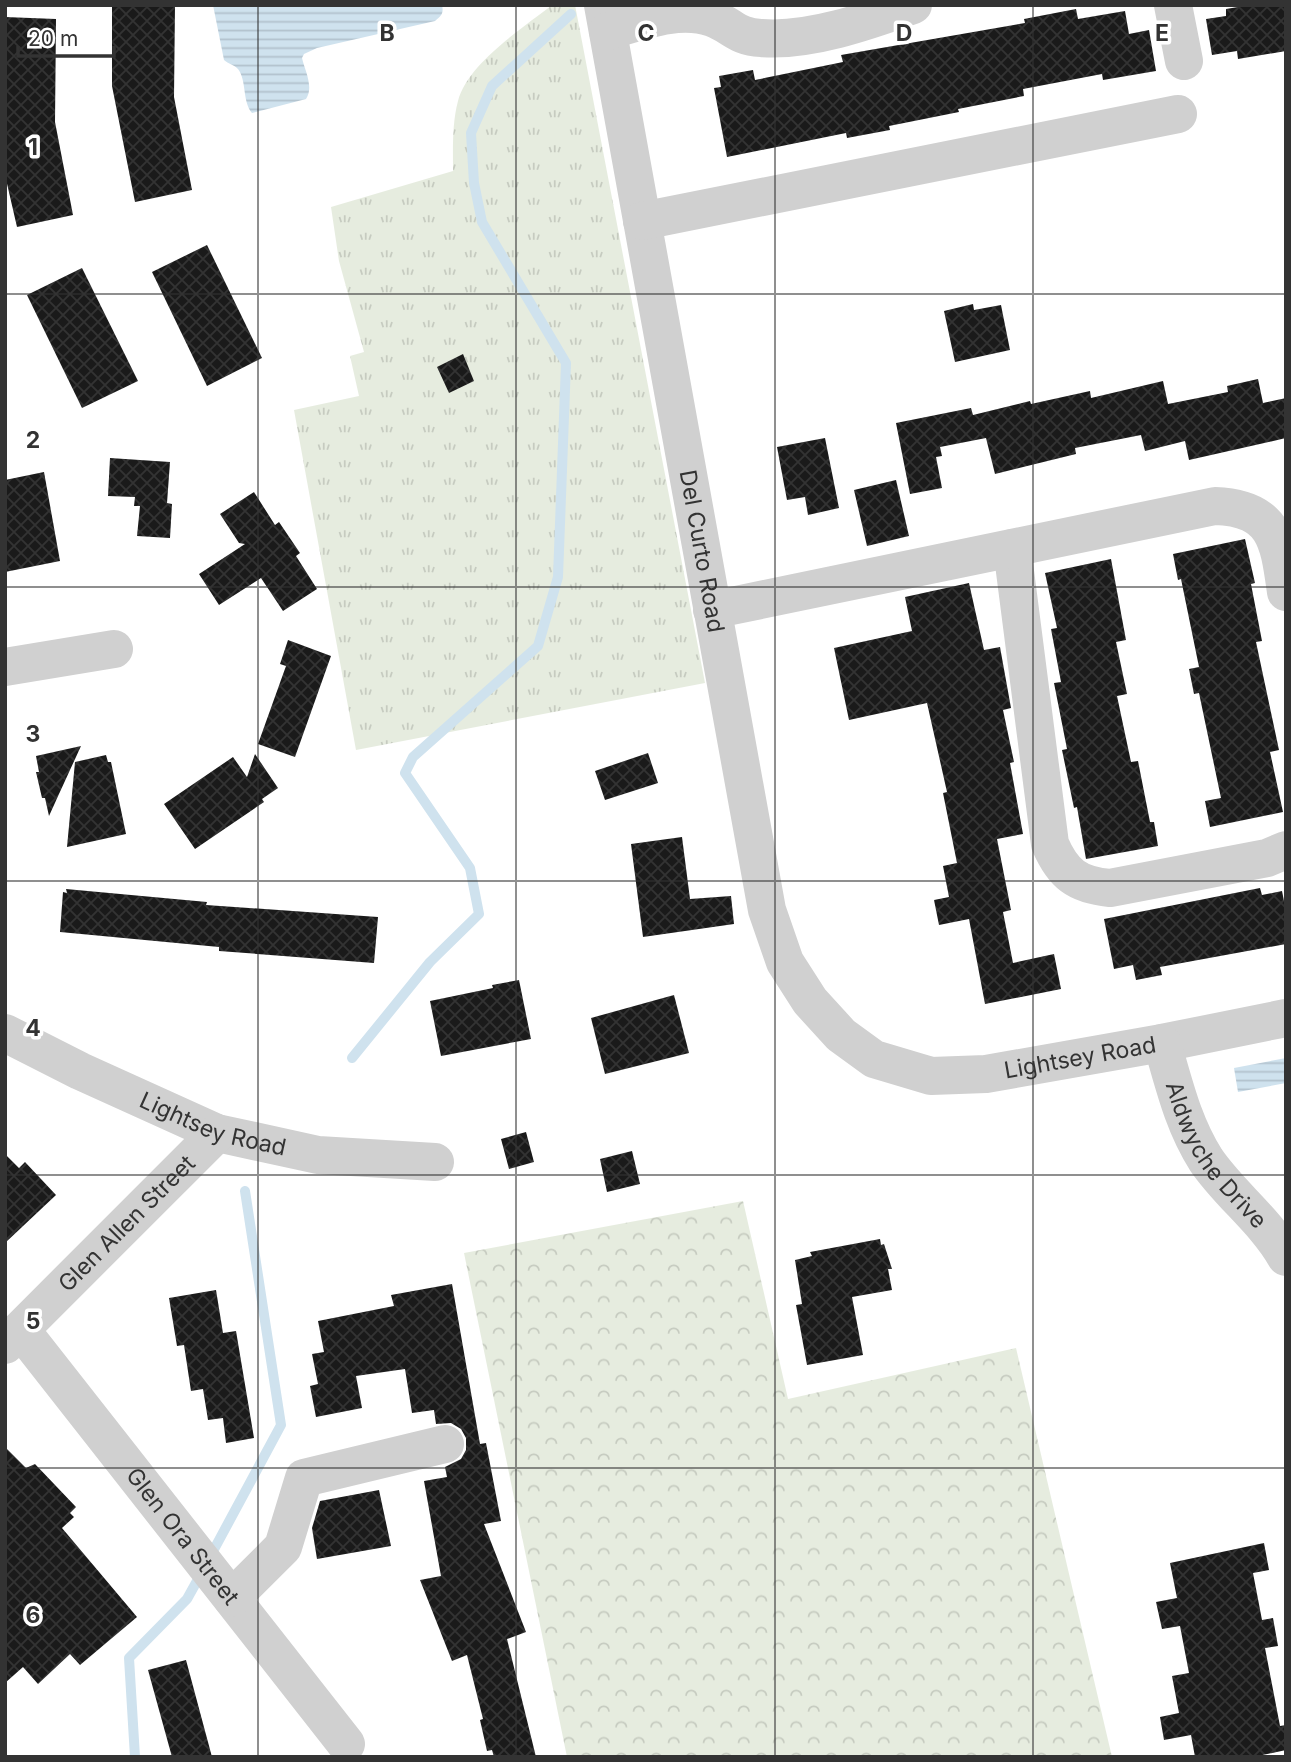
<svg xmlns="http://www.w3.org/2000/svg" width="1291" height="1762" viewBox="0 0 1291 1762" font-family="Inter,sans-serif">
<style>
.grass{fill:url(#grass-tufts)}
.forest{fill:url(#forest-crowns)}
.water{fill:url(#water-rules)}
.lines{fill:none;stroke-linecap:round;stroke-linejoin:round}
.stream{stroke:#cfe2ee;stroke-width:10}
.building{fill:url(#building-cross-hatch)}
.minor{stroke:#d0d0d0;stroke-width:38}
.grid{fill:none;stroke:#333;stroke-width:2;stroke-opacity:0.55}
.labels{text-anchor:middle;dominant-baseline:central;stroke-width:7;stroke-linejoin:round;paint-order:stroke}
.street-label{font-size:23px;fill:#333;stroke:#fff}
.grid-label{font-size:23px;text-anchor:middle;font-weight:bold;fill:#333;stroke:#fff;stroke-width:7;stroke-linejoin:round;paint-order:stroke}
</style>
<defs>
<pattern id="grass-tufts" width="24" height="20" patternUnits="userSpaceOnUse" patternTransform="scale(1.75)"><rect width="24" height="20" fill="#e6ecdf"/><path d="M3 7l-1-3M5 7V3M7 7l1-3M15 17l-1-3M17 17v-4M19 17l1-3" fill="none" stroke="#c6cbc0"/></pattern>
<pattern id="forest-crowns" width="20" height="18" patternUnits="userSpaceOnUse" patternTransform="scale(1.75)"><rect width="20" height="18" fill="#e6ecdf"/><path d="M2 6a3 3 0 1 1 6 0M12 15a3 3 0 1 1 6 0" fill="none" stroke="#c6cbc0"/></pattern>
<pattern id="water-rules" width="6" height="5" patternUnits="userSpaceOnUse" patternTransform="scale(1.75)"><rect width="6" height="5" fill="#cfe2ee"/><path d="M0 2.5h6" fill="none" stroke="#b2c2cd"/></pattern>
<pattern id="building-cross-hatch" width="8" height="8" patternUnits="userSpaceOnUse" patternTransform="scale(1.75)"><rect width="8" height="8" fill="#1a1a1a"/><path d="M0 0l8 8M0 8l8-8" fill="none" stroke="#333"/></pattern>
</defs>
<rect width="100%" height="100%" fill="#fff"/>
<path class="grass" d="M 552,5 L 575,5 L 705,683 L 356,750 L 294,410 L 359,396 L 350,356 L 364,352 L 339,261 L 331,207 L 453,171 C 453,148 452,123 458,101 C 468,63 523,28 552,5 Z"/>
<polygon class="forest" points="743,1201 788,1399 1016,1348 1112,1757 567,1757 464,1253"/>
<g class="water">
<path d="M 213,5 L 442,5 C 444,14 441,16 435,21 L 317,48 L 304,54 L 302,58 C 305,71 314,87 306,99 L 252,113 C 242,101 247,81 238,69 C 235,65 228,64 224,60 Z"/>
<polygon points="1286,1058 1286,1083 1238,1092 1234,1068"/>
</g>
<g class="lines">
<g class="stream">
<polyline points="352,1058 430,962 479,914 470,868 405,773 413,757 538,646 558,577 566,363 482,222 474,183 471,133 492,86 571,14"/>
<polyline points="211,1555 281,1425 245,1191"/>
<polyline points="135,1757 129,1658 187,1599 202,1572"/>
</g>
</g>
<g class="building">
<polygon points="112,5 175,5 174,97 192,190 135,202 112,86"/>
<polygon points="1250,5 1286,5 1286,51 1238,59 1237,51 1212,55 1206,19 1226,16 1226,9"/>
<polygon points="1076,9 1078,19 1125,11 1129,34 1149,30 1156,71 1103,80 1102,74 1023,89 1024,96 958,109 959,112 889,126 890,130 847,138 846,133 727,157 714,88 721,87 719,76 753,70 755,80 843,62 841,55 1025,23 1024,19"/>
<polygon points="5,17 56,19 55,122 73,215 17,227 5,175"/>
<polygon points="207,245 262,358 207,386 152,272"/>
<polygon points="82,268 138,381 82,408 27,295"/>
<polygon points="973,304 974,310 1001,305 1010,350 955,362 944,311"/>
<polygon points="463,354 474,381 449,393 437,367"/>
<polygon points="1258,379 1263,403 1286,398 1286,438 1189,460 1185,441 1145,451 1141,435 1075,448 1076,454 995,474 986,438 940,447 942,456 936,457 942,488 910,494 896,423 971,408 973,415 1030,401 1031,404 1090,391 1091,398 1163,381 1168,404 1228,392 1227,386"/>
<polygon points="825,438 839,508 808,515 805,497 787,500 777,447"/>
<polygon points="110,458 170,462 167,503 172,504 170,538 137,536 140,506 134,506 135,497 108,496"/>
<polygon points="44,472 60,561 5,572 5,480"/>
<polygon points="896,480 909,536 867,546 854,490"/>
<polygon points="254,492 275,525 279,522 300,553 296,556 317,589 283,611 261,578 219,605 199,574 245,544 239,543 220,514"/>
<polygon points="1245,539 1255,583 1251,584 1262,641 1256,642 1279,750 1270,752 1283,812 1210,827 1205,801 1221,798 1199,693 1194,694 1189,669 1199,667 1181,579 1178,580 1173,554"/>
<polygon points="1111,559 1126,640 1116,642 1127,694 1117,696 1131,762 1138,761 1150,822 1154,822 1158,846 1086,859 1077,807 1074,808 1062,750 1067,749 1054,683 1061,682 1051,629 1057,628 1045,573"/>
<polygon points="969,583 984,650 1000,647 1011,708 1003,710 1014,762 1010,763 1023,834 997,839 1011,910 1003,912 1013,963 1054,954 1061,989 985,1004 969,919 939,925 934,900 949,897 943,866 957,863 943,793 947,792 927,703 849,720 834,648 912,631 905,597"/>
<polygon points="288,640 331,656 295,757 258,744 286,666 280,664"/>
<polygon points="81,746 59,794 49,816 45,798 42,798 36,772 39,772 36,756"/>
<polygon points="648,753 658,783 605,800 595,771"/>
<polygon points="255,754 278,788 262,799 264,802 195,849 164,804 233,757 247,777"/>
<polygon points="106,755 108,762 111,762 126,834 67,847 75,762"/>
<polygon points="682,837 690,899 731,896 734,924 643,937 631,844"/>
<polygon points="1260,888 1262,895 1282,891 1286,911 1286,944 1160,967 1162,975 1136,980 1133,965 1114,969 1104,919"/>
<polygon points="66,889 207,902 206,905 378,917 374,963 219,951 219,947 60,932 63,892 67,893"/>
<polygon points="519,980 531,1039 441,1056 430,1001 493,988 492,985"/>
<polygon points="674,995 689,1053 605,1074 591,1018"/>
<polygon points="526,1132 534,1162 509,1169 501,1139"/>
<polygon points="632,1151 640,1184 607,1192 600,1159"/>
<polygon points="5,1154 19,1168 25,1162 56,1195 5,1243"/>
<polygon points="880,1239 881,1245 884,1244 892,1269 888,1269 892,1290 852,1297 863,1355 807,1365 796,1305 802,1304 795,1260 812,1256 810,1252"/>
<polygon points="452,1284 480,1444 486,1443 501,1521 484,1524 526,1632 507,1639 536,1757 494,1757 492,1750 487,1751 480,1720 483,1719 467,1655 452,1661 420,1580 441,1576 424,1481 447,1477 445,1467 461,1459 466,1450 466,1438 461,1429 451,1423 436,1424 434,1410 412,1413 405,1369 356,1376 362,1408 316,1417 310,1386 318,1384 312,1354 324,1352 318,1321 394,1306 391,1295"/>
<polygon points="216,1290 223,1333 236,1331 254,1438 226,1443 223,1418 208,1420 203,1389 191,1391 184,1345 177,1346 169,1298"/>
<polygon points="5,1447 26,1468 35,1464 76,1507 70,1513 74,1517 62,1528 137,1617 80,1665 70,1654 38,1684 23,1667 5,1683"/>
<polygon points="379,1490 391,1546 317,1559 312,1528 320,1501"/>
<polygon points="1264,1543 1269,1570 1253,1573 1262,1620 1273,1618 1278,1646 1265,1648 1280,1726 1286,1725 1286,1750 1253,1757 1195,1757 1191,1735 1164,1740 1160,1717 1179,1713 1172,1676 1189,1673 1180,1626 1162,1629 1156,1602 1177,1598 1170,1563"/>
<polygon points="186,1660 212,1757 172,1757 148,1670"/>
</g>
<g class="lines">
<g class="minor">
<path id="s1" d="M 603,5 L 767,910 L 785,962 L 810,1001 L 841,1035 L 874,1059 L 931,1076 L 986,1074 L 1162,1043 L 1286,1018"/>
<polyline points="1173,5 1184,61"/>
<path d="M 608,31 C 640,22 679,6 712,18 C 732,25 736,37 761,38 C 809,42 868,21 913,5"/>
<polyline points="642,221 1178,114"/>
<path d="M 1012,548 L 1050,844 C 1063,874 1077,885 1110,888 L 1267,858 L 1286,850"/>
<path d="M 712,610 L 1215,506 C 1276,508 1279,542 1286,592"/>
<polyline points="5,667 114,649"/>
<path id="s2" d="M 5,1033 L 80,1071 L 217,1133 L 318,1155 L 435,1162"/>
<path id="s3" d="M 1162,1043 C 1174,1084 1183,1124 1206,1160 C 1229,1194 1265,1220 1286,1257"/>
<path id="s4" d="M 21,1330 L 346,1744"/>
<path id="s5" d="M 5,1345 L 217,1133"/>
<polyline points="232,1598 283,1547 304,1478 445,1444"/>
</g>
</g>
<path class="grid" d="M 258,5 L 258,1757M 516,5 L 516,1757M 775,5 L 775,1757M 1033,5 L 1033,1757M 5,294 L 1286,294M 5,587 L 1286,587M 5,881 L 1286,881M 5,1175 L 1286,1175M 5,1468 L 1286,1468"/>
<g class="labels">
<g class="street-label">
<text stroke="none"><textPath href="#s1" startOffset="555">Del Curto Road</textPath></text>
<text stroke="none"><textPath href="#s1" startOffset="1318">Lightsey Road</textPath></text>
<text stroke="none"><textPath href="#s2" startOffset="228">Lightsey Road</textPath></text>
<text stroke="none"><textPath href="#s3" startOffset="126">Aldwyche Drive</textPath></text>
<text stroke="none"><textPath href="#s5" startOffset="172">Glen Allen Street</textPath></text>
<text stroke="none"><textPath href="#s4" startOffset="262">Glen Ora Street</textPath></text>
</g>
</g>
<g class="grid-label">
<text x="387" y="41">B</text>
<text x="646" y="41">C</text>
<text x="904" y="41">D</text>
<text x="1162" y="41">E</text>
<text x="33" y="155">1</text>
<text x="33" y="448">2</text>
<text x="33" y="742">3</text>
<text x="33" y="1036">4</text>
<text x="33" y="1329">5</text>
<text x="33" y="1623">6</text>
</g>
<rect width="1291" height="1762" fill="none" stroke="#333333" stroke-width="14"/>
<path d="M18 46v10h96v-10" fill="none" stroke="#333333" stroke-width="3.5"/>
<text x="28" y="46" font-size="21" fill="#333333" stroke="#ffffff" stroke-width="5" paint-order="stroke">20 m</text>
</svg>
